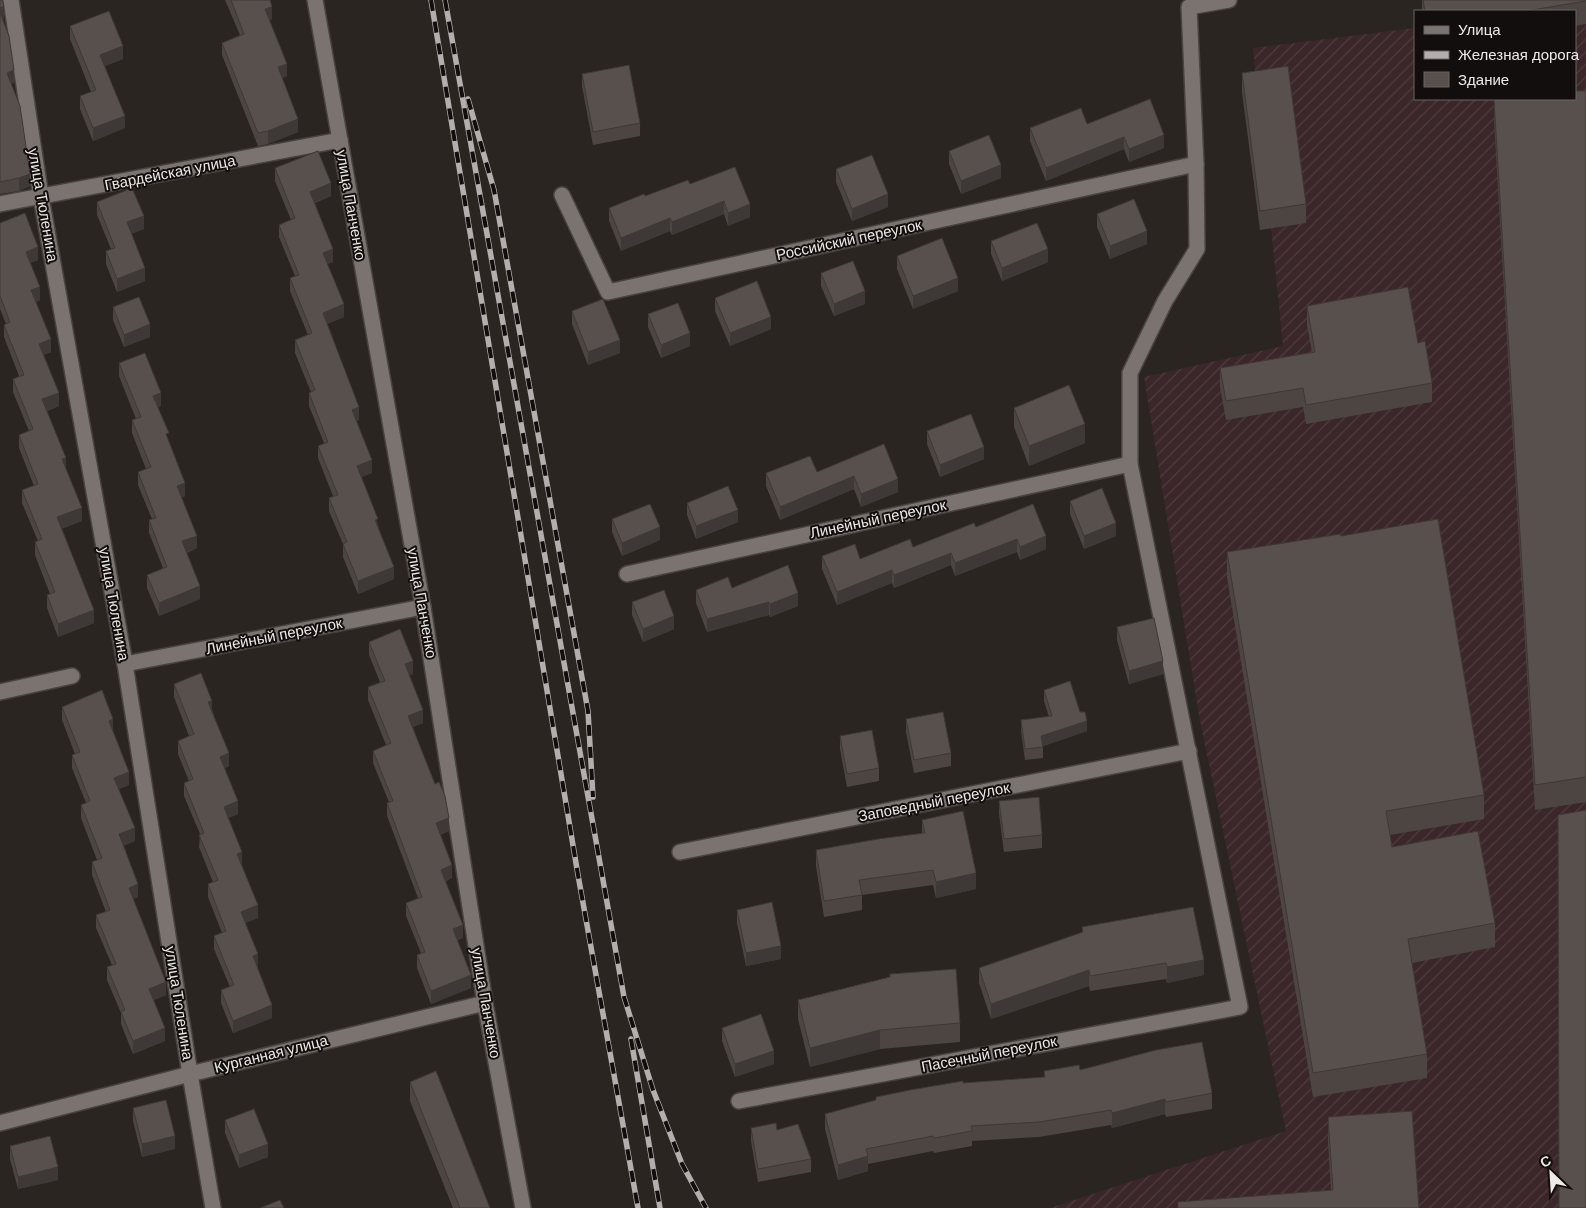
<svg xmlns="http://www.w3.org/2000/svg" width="1586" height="1208" viewBox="0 0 1586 1208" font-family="'DM Sans',sans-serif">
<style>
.industrial{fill:url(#industrial-furrows)}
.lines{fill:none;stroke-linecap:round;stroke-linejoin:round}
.minor-casing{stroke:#484340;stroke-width:18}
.minor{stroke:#7b736f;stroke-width:15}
.rail-casing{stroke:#b4afad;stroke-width:5.5}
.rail{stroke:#110e0d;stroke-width:4;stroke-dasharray:11;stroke-linecap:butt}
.wall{fill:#4c4542}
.shaded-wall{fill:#3e3836}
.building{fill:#58504d;stroke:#3e3836}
.labels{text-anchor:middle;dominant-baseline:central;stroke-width:4;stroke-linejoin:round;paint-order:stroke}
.street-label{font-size:15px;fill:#eeeae8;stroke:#110e0d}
</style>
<defs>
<pattern id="industrial-furrows" width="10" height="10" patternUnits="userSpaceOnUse" patternTransform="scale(1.25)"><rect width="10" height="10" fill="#3b272a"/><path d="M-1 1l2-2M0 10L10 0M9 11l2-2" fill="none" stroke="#4e3c3f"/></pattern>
</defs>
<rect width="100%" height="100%" fill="#2b2522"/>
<polygon class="industrial" points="1586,8 1586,1208 1050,1208 1286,1131 1200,721 1144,377 1283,346 1253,48 1415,28 1415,99 1575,99 1575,11"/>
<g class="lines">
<g class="minor-casing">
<g id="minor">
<polyline points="11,0 41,197 125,664 190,1074 213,1208"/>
<polyline points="315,0 423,607 485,1003 523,1208"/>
<polyline points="562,195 608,292 1196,164"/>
<polyline points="0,204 340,140"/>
<polyline points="627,574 1130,464"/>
<polyline points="125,664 423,607"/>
<polyline points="0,692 72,676"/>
<polyline points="680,852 1189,751"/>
<polyline points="739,1101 1240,1007 1130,464 1130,373 1165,301 1197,249 1196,164 1189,7 1229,0"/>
<polyline points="0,1123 190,1074 485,1003"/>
</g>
</g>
<use href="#minor" class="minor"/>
<g class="rail-casing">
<g id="rail">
<polyline points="431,0 578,875 638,1208"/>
<polyline points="445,0 624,997 653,1090 682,1164 706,1208"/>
<polyline points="468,99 494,190 588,711 593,797"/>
<polyline points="631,1039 660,1208"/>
</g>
</g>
<use href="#rail" class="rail"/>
</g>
<g class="wall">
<polygon points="0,0 4,19 3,20 14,83 11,84 30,186 19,191 0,194"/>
<polygon points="225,0 270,0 272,19 270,20 287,76 282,78 298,132 268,144 258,146 222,55 222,43 240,35"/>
<polygon points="1422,0 1586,0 1586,24 1575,26 1575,11 1422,11"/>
<polygon points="70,26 123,59 105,66 125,128 93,141 80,109 80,96 91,92 70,39"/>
<polygon points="1242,73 1306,204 1306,223 1260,230 1242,92"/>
<polygon points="582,74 640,123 640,136 593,145 582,86"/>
<polygon points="1586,91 1586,802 1535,810 1494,121 1494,99"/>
<polygon points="1087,124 1164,148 1129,162 1124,149 1046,181 1030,141 1030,128"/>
<polygon points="949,151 1001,178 961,194 949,164"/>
<polygon points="735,167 750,217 728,226 724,214 672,235 670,231 621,251 609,221 609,208 645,196 690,184"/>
<polygon points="275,168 331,196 315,203 333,262 327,264 344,317 327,324 359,420 356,421 372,473 361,477 378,525 394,579 358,594 343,557 343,544 329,511 329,498 333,496 318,458 318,446 324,443 309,406 309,393 311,392 295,353 295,340 308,335 290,291 290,278 295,276 279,237 279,225 291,220 275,181"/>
<polygon points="836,169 888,207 852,221 836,182"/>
<polygon points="97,202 144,229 131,234 145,281 117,292 106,264 106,251 111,249 97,215"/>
<polygon points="1097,214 1147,244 1110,259 1097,227"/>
<polygon points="0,223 38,260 30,263 40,300 36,302 51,352 43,355 59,406 47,411 82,521 61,529 94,623 58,637 47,608 47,595 50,594 35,555 35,542 38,541 22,503 22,490 34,486 19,448 19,435 29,431 13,392 13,379 19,376 4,337 4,325 6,324 0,309"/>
<polygon points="991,241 1048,262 1002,281 991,254"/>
<polygon points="897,256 958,291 913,309 897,269"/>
<polygon points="821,273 865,304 834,316 821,286"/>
<polygon points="715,298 771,329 730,346 715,311"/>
<polygon points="1307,306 1418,343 1432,383 1432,402 1306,424 1303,407 1226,420 1220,387 1220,368 1312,352 1307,325"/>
<polygon points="113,307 150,337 124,347 113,320"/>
<polygon points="572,311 620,353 588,365 572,324"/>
<polygon points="648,314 690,346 661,358 648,327"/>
<polygon points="119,363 161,406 158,407 185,496 182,497 197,548 187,553 200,599 159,616 147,588 147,575 163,568 149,533 149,520 152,519 138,485 138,472 146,469 132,433 132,420 136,419 119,376"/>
<polygon points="1014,408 1085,443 1029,466 1014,427"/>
<polygon points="927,431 984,459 940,477 927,444"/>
<polygon points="884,444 898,492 861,507 854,489 780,520 766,486 766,473 817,472"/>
<polygon points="1070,501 1116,536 1084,549 1070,514"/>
<polygon points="687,503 738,522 696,539 687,515"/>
<polygon points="1033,504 1046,549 1020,560 1017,552 955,576 951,565 894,588 892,583 837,605 822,569 822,556 860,559 913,547 976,527"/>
<polygon points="612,519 660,540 622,556 612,532"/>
<polygon points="1341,536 1484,795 1484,819 1390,835 1392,847 1495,923 1495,947 1412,963 1427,1054 1427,1078 1313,1097 1227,577 1227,552"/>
<polygon points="732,588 798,606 770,617 769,615 707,632 696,603 696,590"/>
<polygon points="632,602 674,629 643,642 632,615"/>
<polygon points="1117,627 1163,674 1129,684 1117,640"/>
<polygon points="369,642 413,674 409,675 423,723 413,727 449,831 440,835 452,878 446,881 463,938 457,940 471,988 431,1004 417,968 417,955 421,953 406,916 406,903 418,898 387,816 387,803 389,802 373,763 373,751 386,745 368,700 368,687 380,682 369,655"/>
<polygon points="174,684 212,710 229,766 225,768 238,814 228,818 258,918 245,923 257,968 272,1018 233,1033 221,1003 221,990 230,987 214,949 214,936 222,933 208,897 208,884 213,882 199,847 200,834 184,796 184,783 189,781 178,754 178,741 189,736 174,697"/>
<polygon points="1044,690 1087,731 1043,746 1043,758 1025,760 1021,731 1021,720 1049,717 1044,701"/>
<polygon points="62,707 113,732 129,785 119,789 135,841 123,846 138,897 133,899 166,995 154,1000 165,1041 133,1054 121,1024 121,1013 107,980 107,967 112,965 96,928 96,915 106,912 92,875 92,862 97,860 81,818 81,805 86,803 72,768 72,755 75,754 62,720"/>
<polygon points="906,719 951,753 951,766 914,773 906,732"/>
<polygon points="840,736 879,768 879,781 847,787 840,749"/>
<polygon points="999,801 1042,835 1042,848 1004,852 999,814"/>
<polygon points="922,820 976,889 936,898 933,885 862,895 862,910 824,917 816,866 816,850 922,834"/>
<polygon points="737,910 781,959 746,966 737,923"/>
<polygon points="1082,927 1204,975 1167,983 1166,979 1090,991 1089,986 991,1019 979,983 979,968 1082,933"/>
<polygon points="890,977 960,1023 960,1042 880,1049 810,1067 798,1019 798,1000"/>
<polygon points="722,1028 774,1064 735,1077 722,1041"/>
<polygon points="1080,1070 1212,1093 1212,1109 1166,1117 1165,1114 1112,1128 1111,1125 1039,1137 972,1141 972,1146 934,1153 933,1151 868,1164 868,1171 838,1180 825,1129 825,1114 876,1100 876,1097 963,1083 1044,1077 1044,1071"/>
<polygon points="410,1082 490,1208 453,1208 410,1101"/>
<polygon points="133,1108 175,1149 142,1157 133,1121"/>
<polygon points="1328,1117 1419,1208 1178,1208 1178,1202 1331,1190 1328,1142"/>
<polygon points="225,1120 268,1157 239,1168 225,1133"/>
<polygon points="751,1128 777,1130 811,1159 811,1172 758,1182 751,1141"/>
<polygon points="10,1146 58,1180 18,1189 10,1159"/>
</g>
<g class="shaded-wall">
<polygon points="4,6 4,19 0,21 0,8"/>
<polygon points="272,7 272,19 265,22 265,9"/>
<polygon points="123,46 123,59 100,68 100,55"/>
<polygon points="287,64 287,76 278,80 278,67"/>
<polygon points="14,70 14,83 7,86 7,73"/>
<polygon points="125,116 125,128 93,141 93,128"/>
<polygon points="298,119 298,132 268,144 268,131"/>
<polygon points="1164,135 1164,148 1129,162 1129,149"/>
<polygon points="1124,137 1124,149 1046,181 1046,168"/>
<polygon points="1001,165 1001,178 961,194 961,181"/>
<polygon points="30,174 30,186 19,191 19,178"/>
<polygon points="331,183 331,196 310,204 310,192"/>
<polygon points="888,194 888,207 852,221 852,209"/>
<polygon points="724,201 724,214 672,235 672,222"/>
<polygon points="750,204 750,217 728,226 728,213"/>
<polygon points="144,216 144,229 127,235 127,222"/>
<polygon points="670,218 670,231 621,251 621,238"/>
<polygon points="1147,231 1147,244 1110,259 1110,246"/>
<polygon points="38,247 38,260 26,264 26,252"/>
<polygon points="333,249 333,262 323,266 323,253"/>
<polygon points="1048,249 1048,262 1002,281 1002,268"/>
<polygon points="145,268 145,281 117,292 117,279"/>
<polygon points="958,278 958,291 913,309 913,296"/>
<polygon points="40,287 40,300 31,303 31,290"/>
<polygon points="865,291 865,304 834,316 834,304"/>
<polygon points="344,304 344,317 323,325 323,313"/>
<polygon points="771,317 771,329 730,346 730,333"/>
<polygon points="150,324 150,337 124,347 124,335"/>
<polygon points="690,333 690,346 661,358 661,345"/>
<polygon points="51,339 51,352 39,357 39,344"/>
<polygon points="620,340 620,353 588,365 588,352"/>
<polygon points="59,393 59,406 42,412 42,399"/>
<polygon points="161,393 161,406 153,409 153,396"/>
<polygon points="359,407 359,420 352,423 352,410"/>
<polygon points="1085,424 1085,443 1029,466 1029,446"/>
<polygon points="984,447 984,459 940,477 940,465"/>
<polygon points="66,458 66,470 62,459"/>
<polygon points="372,460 372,473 357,479 357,466"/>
<polygon points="854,476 854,489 780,520 780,507"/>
<polygon points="898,479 898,492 861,507 861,494"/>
<polygon points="185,483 185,496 177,499 177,486"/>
<polygon points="82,508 82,521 57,530 57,517"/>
<polygon points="738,510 738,522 696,539 696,526"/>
<polygon points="1116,523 1116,536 1084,549 1084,536"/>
<polygon points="660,527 660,540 622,556 622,543"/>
<polygon points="197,536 197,548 182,554 182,541"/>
<polygon points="1046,536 1046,549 1020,560 1020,547"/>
<polygon points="1017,539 1017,552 955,576 955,563"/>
<polygon points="951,553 951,565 894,588 894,575"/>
<polygon points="394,567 394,579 358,594 358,581"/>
<polygon points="892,570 892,583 837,605 837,592"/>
<polygon points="200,586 200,599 159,616 159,603"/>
<polygon points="798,593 798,606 770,617 770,604"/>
<polygon points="769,602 769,615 707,632 707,619"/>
<polygon points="94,610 94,623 58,637 58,624"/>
<polygon points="674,616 674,629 643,642 643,629"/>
<polygon points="413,661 413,674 405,677 405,664"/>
<polygon points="1163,661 1163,674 1129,684 1129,671"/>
<polygon points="212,701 212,713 208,702"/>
<polygon points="423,710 423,723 408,729 408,716"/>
<polygon points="113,719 113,732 109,721"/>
<polygon points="1087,721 1087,731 1041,747 1041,736"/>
<polygon points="229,753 229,766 220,770 220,757"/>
<polygon points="129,772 129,785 114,791 114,778"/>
<polygon points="238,801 238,814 224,820 224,807"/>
<polygon points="449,818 449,831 436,836 436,823"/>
<polygon points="135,828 135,841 119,847 119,834"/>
<polygon points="242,852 242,865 237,854"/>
<polygon points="452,865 452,878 441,882 441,870"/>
<polygon points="976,873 976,889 936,898 936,882"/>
<polygon points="138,884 138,897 129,901 129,888"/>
<polygon points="258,905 258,918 241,925 241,912"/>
<polygon points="463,925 463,938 453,942 453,929"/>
<polygon points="781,946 781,959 746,966 746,953"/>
<polygon points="258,954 258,967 253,969 253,956"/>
<polygon points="1204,960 1204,975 1167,983 1167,967"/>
<polygon points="1089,970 1089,986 991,1019 991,1004"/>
<polygon points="471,975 471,988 431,1004 431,991"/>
<polygon points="166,982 166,995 149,1002 149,989"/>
<polygon points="272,1005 272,1018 233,1033 233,1021"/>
<polygon points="165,1028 165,1041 133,1054 133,1041"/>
<polygon points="880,1030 880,1049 810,1067 810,1048"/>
<polygon points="774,1051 774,1064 735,1077 735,1064"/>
<polygon points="1165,1099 1165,1114 1112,1128 1112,1113"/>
<polygon points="175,1136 175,1149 142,1157 142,1144"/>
<polygon points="268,1144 268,1157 239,1168 239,1155"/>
<polygon points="868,1156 868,1171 838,1180 838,1165"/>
<polygon points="58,1167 58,1180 18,1189 18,1177"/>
</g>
<g class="building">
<polygon points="0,0 2,0 4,6 0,8"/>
<polygon points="231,0 270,0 272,7 265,9 287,64 278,67 298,119 268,131 258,133 222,43 244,34"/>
<polygon points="1423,0 1586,0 1586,1 1526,11 1425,11"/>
<polygon points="109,11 123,46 100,55 125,116 93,128 80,96 96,90 70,26"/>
<polygon points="0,13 9,36 14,70 7,73 20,106 30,174 19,178 0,182"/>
<polygon points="629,65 640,123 593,132 582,74"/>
<polygon points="1288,66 1306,204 1260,211 1242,73"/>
<polygon points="1575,91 1586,91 1586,777 1535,785 1494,99 1575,99"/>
<polygon points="1150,99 1164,135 1129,149 1124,137 1046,168 1030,128 1081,108 1087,124"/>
<polygon points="989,135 1001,165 961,181 949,151"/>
<polygon points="318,151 331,183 310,192 333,249 323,253 344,304 323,313 359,407 352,410 372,460 357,466 378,519 375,520 394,567 358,581 343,544 347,542 329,498 338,495 318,446 328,442 309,393 315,390 295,340 312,333 290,278 299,275 279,225 295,218 275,168"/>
<polygon points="872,155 888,194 852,209 836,169"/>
<polygon points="735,167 750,204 728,213 724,201 672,222 670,218 621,238 609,208 644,194 645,196 688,180 690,184"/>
<polygon points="132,188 144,216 127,222 145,268 117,279 106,251 115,248 97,202"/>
<polygon points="1134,199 1147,231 1110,246 1097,214"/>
<polygon points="25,213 38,247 26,252 40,287 31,290 51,339 39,344 59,393 42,399 66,458 62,459 82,508 57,517 94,610 58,624 47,595 55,592 35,542 42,539 22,490 38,484 19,435 33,429 13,379 24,375 4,325 10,322 0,296 0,223"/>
<polygon points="1037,223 1048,249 1002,268 991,241"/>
<polygon points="942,238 958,278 913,296 897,256"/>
<polygon points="853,261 865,291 834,304 821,273"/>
<polygon points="757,281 771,317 730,333 715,298"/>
<polygon points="1408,287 1418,343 1425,341 1432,383 1306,405 1303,388 1226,401 1220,368 1315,352 1307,306"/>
<polygon points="139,297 150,324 124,335 113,307"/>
<polygon points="603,299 620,340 588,352 572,311"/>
<polygon points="678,303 690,333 661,345 648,314"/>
<polygon points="145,353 161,393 153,396 169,433 166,434 185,483 177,486 197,536 182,541 200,586 159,603 147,575 167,567 149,520 156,518 138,472 151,467 132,420 141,417 119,363"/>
<polygon points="1069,385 1085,424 1029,446 1014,408"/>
<polygon points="971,414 984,447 940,465 927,431"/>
<polygon points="884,444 898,479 861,494 854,476 780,507 766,473 810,456 817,472"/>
<polygon points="728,486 738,510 696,526 687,503"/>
<polygon points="1102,488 1116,523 1084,536 1070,501"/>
<polygon points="650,504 660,527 622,543 612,519"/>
<polygon points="1033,504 1046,536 1020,547 1017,539 955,563 951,553 894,575 892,570 837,592 822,556 855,544 860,559 910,539 913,547 974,523 976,527"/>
<polygon points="1438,519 1484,795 1386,811 1392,847 1478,831 1495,923 1408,939 1427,1054 1313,1073 1227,552 1340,534 1341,536"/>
<polygon points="788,565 798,593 770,604 769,602 707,619 696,590 728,577 732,588"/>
<polygon points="664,590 674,616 643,629 632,602"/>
<polygon points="1154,618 1163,661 1129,671 1117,627"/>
<polygon points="400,629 413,661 405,664 423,710 408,716 435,784 439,782 445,796 449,818 436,823 452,865 441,870 463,925 453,929 471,975 431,991 417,955 425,952 406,903 422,897 387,803 393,801 373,751 391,743 368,687 385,681 369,642"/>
<polygon points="201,673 212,701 208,702 229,753 220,757 238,801 224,807 242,852 237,854 258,905 241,912 258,954 253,956 272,1005 233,1021 221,990 234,985 214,936 226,931 208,884 218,880 199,835 204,833 184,783 193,779 178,741 194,734 174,684"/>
<polygon points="1070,681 1080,712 1085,712 1087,721 1041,736 1043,747 1025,749 1021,720 1052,716 1044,690"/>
<polygon points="102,690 113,719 109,721 129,772 114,778 135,828 119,834 138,884 129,888 166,982 149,989 165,1028 133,1041 121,1012 125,1010 107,967 116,964 96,915 110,910 92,862 102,858 81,805 90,801 72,755 80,752 62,707"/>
<polygon points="943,712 951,753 914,760 906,719"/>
<polygon points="872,730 879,768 847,774 840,736"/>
<polygon points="1039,797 1042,835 1004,839 999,801"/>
<polygon points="1586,810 1586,1208 1559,1208 1558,815"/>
<polygon points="963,811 976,873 936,882 933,870 859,880 862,895 824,901 816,850 878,839 925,833 922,820"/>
<polygon points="772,902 781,946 746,953 737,910"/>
<polygon points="1193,907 1204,960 1167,967 1166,963 1090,976 1089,970 991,1004 979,968 1083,932 1082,927"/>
<polygon points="956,969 960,1023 880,1030 810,1048 798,1000 890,977 890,974"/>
<polygon points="761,1014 774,1051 735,1064 722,1028"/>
<polygon points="1202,1042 1212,1093 1166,1102 1165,1099 1112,1113 1111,1110 1039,1122 971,1126 972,1131 934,1138 933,1136 866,1149 868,1156 838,1165 825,1114 876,1100 876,1097 910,1090 963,1081 963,1083 1045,1077 1044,1071 1079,1065 1080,1070 1156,1050"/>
<polygon points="436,1071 490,1208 460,1208 410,1082"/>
<polygon points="166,1100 175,1136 142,1144 133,1108"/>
<polygon points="254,1109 268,1144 239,1155 225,1120"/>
<polygon points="1412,1111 1419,1208 1178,1208 1178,1202 1333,1190 1328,1117"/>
<polygon points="776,1123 777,1130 798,1124 811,1159 758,1169 751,1128"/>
<polygon points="50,1136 58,1167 18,1177 10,1146"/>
<polygon points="280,1200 284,1208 260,1208"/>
</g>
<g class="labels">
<g class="street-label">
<text transform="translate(170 173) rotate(-11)">Гвардейская улица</text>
<text transform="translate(43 205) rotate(80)">улица Тюленина</text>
<text transform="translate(351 205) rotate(80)">улица Панченко</text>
<text transform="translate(849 240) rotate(-12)">Российский переулок</text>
<text transform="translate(878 519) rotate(-12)">Линейный переулок</text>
<text transform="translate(422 603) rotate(80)">улица Панченко</text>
<text transform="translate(114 604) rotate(80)">улица Тюленина</text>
<text transform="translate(274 636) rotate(-11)">Линейный переулок</text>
<text transform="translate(934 802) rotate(-11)">Заповедный переулок</text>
<text transform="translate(179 1003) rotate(81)">улица Тюленина</text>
<text transform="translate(486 1003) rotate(80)">улица Панченко</text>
<text transform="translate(271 1054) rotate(-14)">Курганная улица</text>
<text transform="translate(989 1054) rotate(-11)">Пасечный переулок</text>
</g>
</g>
<rect x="1414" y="10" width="162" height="90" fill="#110e0d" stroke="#696665"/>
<rect x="1424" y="26" width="25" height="8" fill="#7b736f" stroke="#696665"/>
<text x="1458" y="35" font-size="15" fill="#eeeae8">Улица</text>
<rect x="1424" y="51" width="25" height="8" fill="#b4afad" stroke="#696665"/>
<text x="1458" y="60" font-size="15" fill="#eeeae8">Железная дорога</text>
<rect x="1424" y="72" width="25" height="15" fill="#58504d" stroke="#696665"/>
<text x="1458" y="85" font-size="15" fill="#eeeae8">Здание</text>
<g transform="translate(1551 1173) rotate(335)" stroke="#110e0d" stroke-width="4" paint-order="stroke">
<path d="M0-4L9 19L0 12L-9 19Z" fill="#eeeae8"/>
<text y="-8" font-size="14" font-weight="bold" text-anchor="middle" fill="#eeeae8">С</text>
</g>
</svg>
